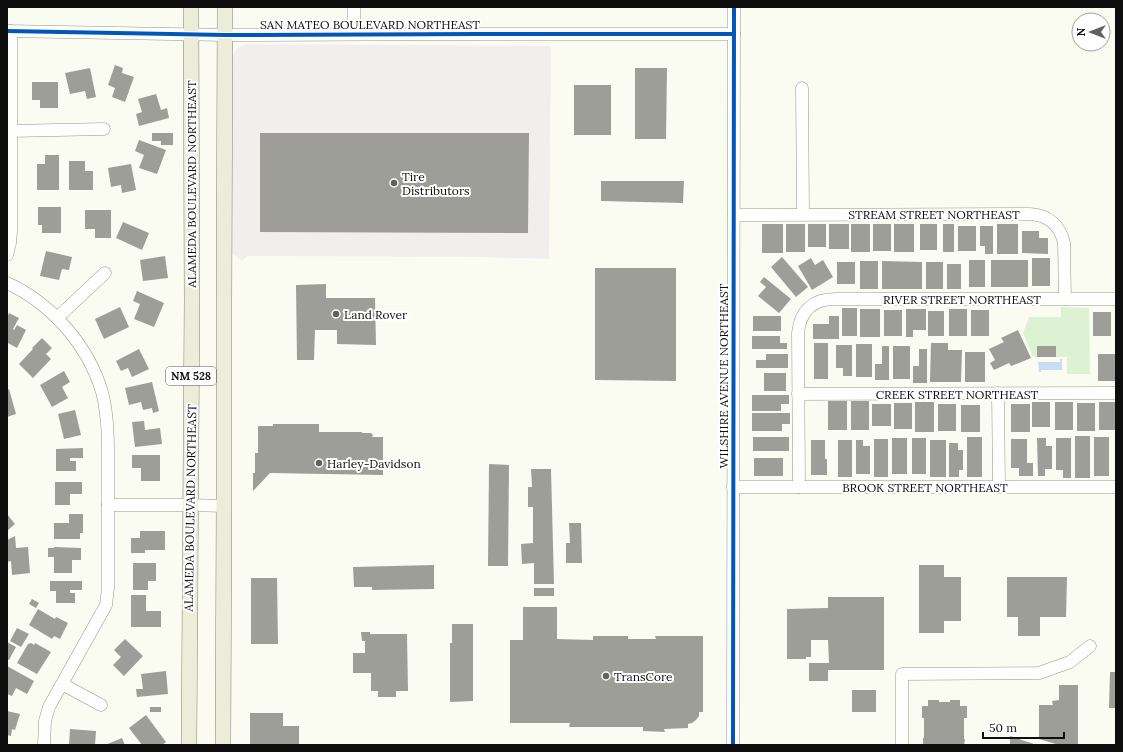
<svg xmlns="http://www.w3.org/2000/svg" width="1123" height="752" viewBox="0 0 1123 752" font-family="Lora,serif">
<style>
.industrial{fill:#f2eeee}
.green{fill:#ddf1d3}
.water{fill:#cadbf4}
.building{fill:#9e9e98}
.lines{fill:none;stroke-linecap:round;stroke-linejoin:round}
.minor-casing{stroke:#949591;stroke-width:13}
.major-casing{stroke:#82827e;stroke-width:16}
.minor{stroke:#fefffd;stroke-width:12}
.major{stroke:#ececd9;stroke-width:15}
.cycleway-casing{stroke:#fff;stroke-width:6}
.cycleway{stroke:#0057b8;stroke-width:4}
.poi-dot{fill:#61615e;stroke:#fff;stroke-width:1.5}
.labels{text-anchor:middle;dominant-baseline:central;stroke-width:4;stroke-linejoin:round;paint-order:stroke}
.shield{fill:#fff;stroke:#565656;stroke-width:1}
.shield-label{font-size:11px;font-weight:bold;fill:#0e0e0e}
.street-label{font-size:12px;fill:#0e0e0e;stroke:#fff}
.poi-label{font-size:12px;fill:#0e0e0e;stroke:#fff;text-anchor:start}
</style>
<rect width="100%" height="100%" fill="#fafcf2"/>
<polygon class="industrial" points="246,44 551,46 549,259 477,257 247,256 242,261 230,252 231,59 236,49 241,46"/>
<polygon class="green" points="1061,307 1089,308 1090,374 1067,374 1067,357 1056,357 1056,346 1037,346 1037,357 1033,357 1023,333 1029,317 1061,317"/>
<polygon class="water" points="1060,359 1062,359 1062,370 1041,370 1041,372 1039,372 1038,362 1060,362"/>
<g class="building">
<polygon points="115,65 123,68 122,73 134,77 125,102 112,97 115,88 108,85"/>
<polygon points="90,68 96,97 87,99 85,91 70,94 65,73"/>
<polygon points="635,68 667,68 666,139 635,139"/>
<polygon points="32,82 58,82 58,108 40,108 40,100 32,100"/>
<rect x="574" y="85" width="37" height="50"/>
<polygon points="156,94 161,110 167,108 169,118 139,126 136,114 142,112 138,99"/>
<polygon points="152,133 173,133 173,145 161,145 161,141 152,141"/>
<polygon points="260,133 529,133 528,233 260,232"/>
<polygon points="139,140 166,150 157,174 139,168 144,155 135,151"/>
<polygon points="45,155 59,155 59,190 37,190 37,164 45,164"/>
<polygon points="69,161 85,161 85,171 93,171 93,190 69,190"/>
<polygon points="131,164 136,190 122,193 121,185 111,187 108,168"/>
<polygon points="601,181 684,181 683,203 601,201"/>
<polygon points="38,207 61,207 61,233 42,233 42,225 38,225"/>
<polygon points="85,210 111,210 111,238 95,238 95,229 85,229"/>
<polygon points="123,222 149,233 142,250 116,238"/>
<rect x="762" y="224" width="21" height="29"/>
<rect x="786" y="224" width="19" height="28"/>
<rect x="808" y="224" width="18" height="23"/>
<rect x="829" y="224" width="20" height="25"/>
<rect x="851" y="224" width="19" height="28"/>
<rect x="873" y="224" width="18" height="27"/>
<rect x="894" y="224" width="20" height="28"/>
<rect x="920" y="224" width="17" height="26"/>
<rect x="943" y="224" width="11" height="28"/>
<rect x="997" y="224" width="21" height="30"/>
<rect x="958" y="226" width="18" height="25"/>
<polygon points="980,226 993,226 993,254 985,254 985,246 980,246"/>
<polygon points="1022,231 1039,231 1039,238 1048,238 1048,254 1022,253"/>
<polygon points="46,251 72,257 69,270 62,269 59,280 40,276"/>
<polygon points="165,256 168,278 143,281 140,260"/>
<polygon points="782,257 808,287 796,297 771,267"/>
<polygon points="811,258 815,265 823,260 833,277 812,290 798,266"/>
<rect x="1032" y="258" width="18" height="28"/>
<rect x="969" y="260" width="16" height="27"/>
<rect x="991" y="260" width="37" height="27"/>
<rect x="860" y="261" width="18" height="28"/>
<polygon points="882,261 922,262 922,289 882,289"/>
<rect x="837" y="262" width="18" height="22"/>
<rect x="926" y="262" width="17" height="27"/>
<rect x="947" y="264" width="14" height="25"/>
<polygon points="595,268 676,268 676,381 595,380"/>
<polygon points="764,277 791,299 779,313 758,296 766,287 760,282"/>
<polygon points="326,284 326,298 375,298 376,345 337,344 337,330 315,330 314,360 297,360 296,285"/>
<polygon points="137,291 164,303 154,327 134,319 140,304 133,301"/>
<polygon points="120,307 129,327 104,339 95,319"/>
<rect x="842" y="308" width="15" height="28"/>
<rect x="860" y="309" width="20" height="28"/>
<polygon points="906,309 926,309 926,330 913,330 913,337 906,337"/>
<rect x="949" y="309" width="18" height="27"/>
<rect x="884" y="310" width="18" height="26"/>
<rect x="971" y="310" width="18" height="26"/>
<rect x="928" y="311" width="16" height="25"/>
<rect x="1093" y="312" width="18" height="24"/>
<polygon points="9,313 19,318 13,329 14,330 17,325 26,330 17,348 8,343 7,346 7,318"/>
<rect x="753" y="316" width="28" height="15"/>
<polygon points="829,316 839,316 839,339 813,339 813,324 829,324"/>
<polygon points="1018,330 1031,358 1014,365 1011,366 1009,363 994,370 990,363 995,360 989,349 1004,342 1001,338"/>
<polygon points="752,336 780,336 780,343 787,343 787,349 752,349"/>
<polygon points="42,338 52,348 46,354 51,359 33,378 19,364 33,349 32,348"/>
<rect x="814" y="343" width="14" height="36"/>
<polygon points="931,343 948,343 948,350 962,350 961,382 930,382"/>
<rect x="856" y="344" width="16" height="33"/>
<polygon points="836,345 852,345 852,376 843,376 843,368 836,368"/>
<polygon points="882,346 889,346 889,380 875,380 875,364 882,364"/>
<rect x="893" y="346" width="17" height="33"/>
<rect x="1037" y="346" width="19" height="11"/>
<polygon points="139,349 149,369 132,377 128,368 121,371 116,361"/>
<polygon points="919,349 927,349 927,383 913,383 913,366 919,366"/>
<rect x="965" y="352" width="20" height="30"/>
<polygon points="766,354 788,354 788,368 756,368 756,360 766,360"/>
<rect x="1098" y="354" width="18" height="27"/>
<polygon points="64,371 70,382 62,387 68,398 52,407 40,385"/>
<rect x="764" y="373" width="22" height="18"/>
<polygon points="152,382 159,411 153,413 152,408 143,410 141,402 129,405 125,388"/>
<polygon points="9,389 16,414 7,417 7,390"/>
<polygon points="752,395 789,395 789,404 781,404 781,411 752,411"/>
<rect x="828" y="401" width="19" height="29"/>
<rect x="851" y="401" width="18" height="29"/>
<rect x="915" y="402" width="19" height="30"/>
<rect x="1032" y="402" width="18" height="25"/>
<rect x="1055" y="402" width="18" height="28"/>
<rect x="1099" y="402" width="17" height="28"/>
<rect x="894" y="403" width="18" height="26"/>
<rect x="1077" y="403" width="18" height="28"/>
<rect x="872" y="404" width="19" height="22"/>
<rect x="938" y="404" width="18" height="27"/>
<rect x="1011" y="404" width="19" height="28"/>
<rect x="961" y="405" width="19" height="27"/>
<polygon points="75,410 81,435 64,439 58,414"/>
<polygon points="752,413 790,413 790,424 782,424 782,431 752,431"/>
<polygon points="144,421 145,430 160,428 162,444 135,447 132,422"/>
<polygon points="273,424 319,424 319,432 362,432 362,433 371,433 373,435 372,437 383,437 383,475 270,473 253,491 253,473 255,473 255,453 258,453 258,426 273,426"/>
<rect x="1075" y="436" width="15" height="42"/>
<rect x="753" y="437" width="36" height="14"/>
<rect x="967" y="437" width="15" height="40"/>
<rect x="1094" y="437" width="15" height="39"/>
<rect x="892" y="438" width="15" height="36"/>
<rect x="912" y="438" width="14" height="36"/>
<polygon points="1037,438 1046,438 1046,446 1052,446 1052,469 1045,469 1045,476 1038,476"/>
<polygon points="1056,438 1071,438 1071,478 1063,478 1063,470 1056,470"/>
<rect x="874" y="439" width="14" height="38"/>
<polygon points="1011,439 1027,439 1027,463 1033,463 1033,476 1019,476 1019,468 1011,468"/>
<polygon points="811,440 825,440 825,459 827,459 827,475 811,475"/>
<rect x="838" y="440" width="14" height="37"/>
<polygon points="856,440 863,440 863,446 870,446 870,474 856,474"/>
<rect x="930" y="440" width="16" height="37"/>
<polygon points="949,443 958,443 958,450 963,450 963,470 959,470 959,477 949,477"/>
<polygon points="83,448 83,458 70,458 70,461 76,461 76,471 56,471 56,449"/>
<polygon points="132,455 160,455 160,481 141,481 141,468 132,468"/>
<rect x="754" y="458" width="29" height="18"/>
<polygon points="489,464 509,465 508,566 488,566"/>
<polygon points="531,469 551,469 554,584 534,584 534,563 522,564 521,544 533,543 533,507 528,507 528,487 532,487"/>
<polygon points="55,482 82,482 82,494 70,494 70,505 55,505"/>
<polygon points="7,514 15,524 7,531"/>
<polygon points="69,514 83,514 83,533 80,533 80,539 54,539 54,523 69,523"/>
<polygon points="569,523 581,523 582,563 566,563 566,543 570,543"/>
<polygon points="140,531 165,531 165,550 145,550 145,553 131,553 131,538 140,538"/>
<polygon points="15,536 16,548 28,547 30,573 12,575 11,561 7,562 7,540"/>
<polygon points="54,547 81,548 81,560 72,560 72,573 54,573 54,557 48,557 48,548 54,548"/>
<polygon points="133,563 156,563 156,581 148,581 148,590 133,590"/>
<polygon points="434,565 434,589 372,590 372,587 354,587 353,567"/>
<polygon points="919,565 944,565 944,577 961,577 961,621 944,621 944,633 919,633"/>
<polygon points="1007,577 1067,577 1066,617 1040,617 1040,636 1018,636 1018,617 1007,617"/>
<polygon points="251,578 277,578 278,644 251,644"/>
<polygon points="50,581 82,581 82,590 70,590 70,593 75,593 75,603 56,603 56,591 50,591"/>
<rect x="534" y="588" width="20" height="8"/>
<polygon points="131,595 146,595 146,611 161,611 161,627 131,627"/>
<polygon points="828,597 884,597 884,670 828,670 828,681 809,681 809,663 829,663 828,640 811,640 811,657 806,657 806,659 787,659 787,609 828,608"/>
<polygon points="32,599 39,603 36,608 29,604"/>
<polygon points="523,607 557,607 557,639 593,640 593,636 628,636 628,639 656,639 655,636 703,636 703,712 699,712 699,716 696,720 692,723 688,724 688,728 664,729 665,732 643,731 643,727 569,727 570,723 510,723 510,640 523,640"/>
<polygon points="38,609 55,619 56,617 68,623 60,639 54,636 52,639 29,625"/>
<polygon points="452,624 473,624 473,701 450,702 450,643 452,643"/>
<polygon points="17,628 29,634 21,647 10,641"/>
<polygon points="361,632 370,632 370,634 407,634 408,691 396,691 396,697 378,697 378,691 371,691 371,673 353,673 353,653 365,653 365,641 362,641"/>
<polygon points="125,639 143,656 124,676 113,665 121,657 114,650"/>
<polygon points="7,642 16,647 9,660 7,659"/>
<polygon points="31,643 34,645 35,643 51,652 37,674 17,663 28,644"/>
<polygon points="7,666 34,681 27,694 16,688 12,696 7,694"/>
<polygon points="166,671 168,694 137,697 136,689 143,689 141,674"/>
<polygon points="1110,672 1116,672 1116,708 1109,708"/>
<polygon points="1059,685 1078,685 1078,745 1059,745 1039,739 1039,705 1053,705 1052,701 1059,700"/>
<rect x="852" y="690" width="24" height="22"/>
<polygon points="928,700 939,700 939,702 950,702 950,700 960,700 960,706 967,706 967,718 964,718 964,739 965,739 964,745 924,745 923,744 923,738 924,738 924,718 922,718 922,706 928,706"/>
<rect x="150" y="707" width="11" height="5"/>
<polygon points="7,711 20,714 15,730 12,729 11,736 7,735"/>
<polygon points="250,713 283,713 283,726 299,726 299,745 250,745"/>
<polygon points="146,715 166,742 162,745 142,745 129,728"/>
<polygon points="70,729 96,731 95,745 69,745"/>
<polygon points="1010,736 1037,745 1010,745"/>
<polygon points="122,738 125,745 105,745"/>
</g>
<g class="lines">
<g class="minor-casing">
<g id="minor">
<polyline points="7,31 225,35 479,34 734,34"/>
<polyline points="354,34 354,7"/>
<polyline points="802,88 803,214"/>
<polyline points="11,131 104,129"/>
<path d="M 734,215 L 1030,214 C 1048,215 1060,225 1064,243 L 1065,299"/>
<polyline points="7,255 10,243 11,231 11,31"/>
<path d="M 7,283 C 51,303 88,345 102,392 C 109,419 108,448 108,476 C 108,513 108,551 108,588 L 106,605 L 49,707 L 45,721 L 44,745"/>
<polyline points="57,318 105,273"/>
<polyline points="998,393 999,487"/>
<polyline points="798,394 1116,393"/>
<polyline points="733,487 1116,487"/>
<path d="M 799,487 L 798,333 C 800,311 813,299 835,299 L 1116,299"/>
<polyline points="108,505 191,505 224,506"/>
<polyline points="62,684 101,705"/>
<polyline points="733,745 734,7"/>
<polyline points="902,745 902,674 1039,673 1070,662 1090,646"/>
</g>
</g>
<g class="major-casing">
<g id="major">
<polyline points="189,745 192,300 191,7"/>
<polyline points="223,745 224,506 224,301 225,7"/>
</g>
</g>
<use href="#minor" class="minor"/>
<use href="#major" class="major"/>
<g class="cycleway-casing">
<g id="cycleway">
<polyline points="7,31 225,35 479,34 734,34"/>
<polyline points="733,745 734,7"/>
</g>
</g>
<use href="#cycleway" class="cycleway"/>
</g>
<g class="poi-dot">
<circle cx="394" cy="183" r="4"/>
<circle cx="336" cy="314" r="4"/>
<circle cx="319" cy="463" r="4"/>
<circle cx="606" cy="676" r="4"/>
</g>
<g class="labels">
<rect class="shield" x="166" y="367" width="50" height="18" rx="3"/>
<g class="shield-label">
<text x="191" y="376">NM 528</text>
</g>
<g class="street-label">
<text x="370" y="24">SAN MATEO BOULEVARD NORTHEAST</text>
<text transform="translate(191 184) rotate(-90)">ALAMEDA BOULEVARD NORTHEAST</text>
<text x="934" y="214">STREAM STREET NORTHEAST</text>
<text x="962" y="299">RIVER STREET NORTHEAST</text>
<text transform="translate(723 376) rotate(-90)">WILSHIRE AVENUE NORTHEAST</text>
<text x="957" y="394">CREEK STREET NORTHEAST</text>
<text x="925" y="487">BROOK STREET NORTHEAST</text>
<text transform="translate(190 508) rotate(-89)">ALAMEDA BOULEVARD NORTHEAST</text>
</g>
<g class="poi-label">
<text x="402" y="176">Tire<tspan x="402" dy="14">Distributors</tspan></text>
<text x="344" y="314">Land Rover</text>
<text x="327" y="463">Harley-Davidson</text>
<text x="614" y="676">TransCore</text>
</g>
</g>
<rect width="1123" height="752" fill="none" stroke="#0e0e0e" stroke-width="16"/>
<g transform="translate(1091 32) rotate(270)"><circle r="19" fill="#ffffff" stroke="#9f9f9f"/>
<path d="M0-3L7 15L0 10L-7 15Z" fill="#61615e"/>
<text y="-6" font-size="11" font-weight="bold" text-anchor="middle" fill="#0e0e0e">N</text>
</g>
<path d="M983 732v6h81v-6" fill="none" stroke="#0e0e0e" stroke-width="2"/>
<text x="989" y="732" font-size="12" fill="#0e0e0e" stroke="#ffffff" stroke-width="3" paint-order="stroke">50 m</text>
</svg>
